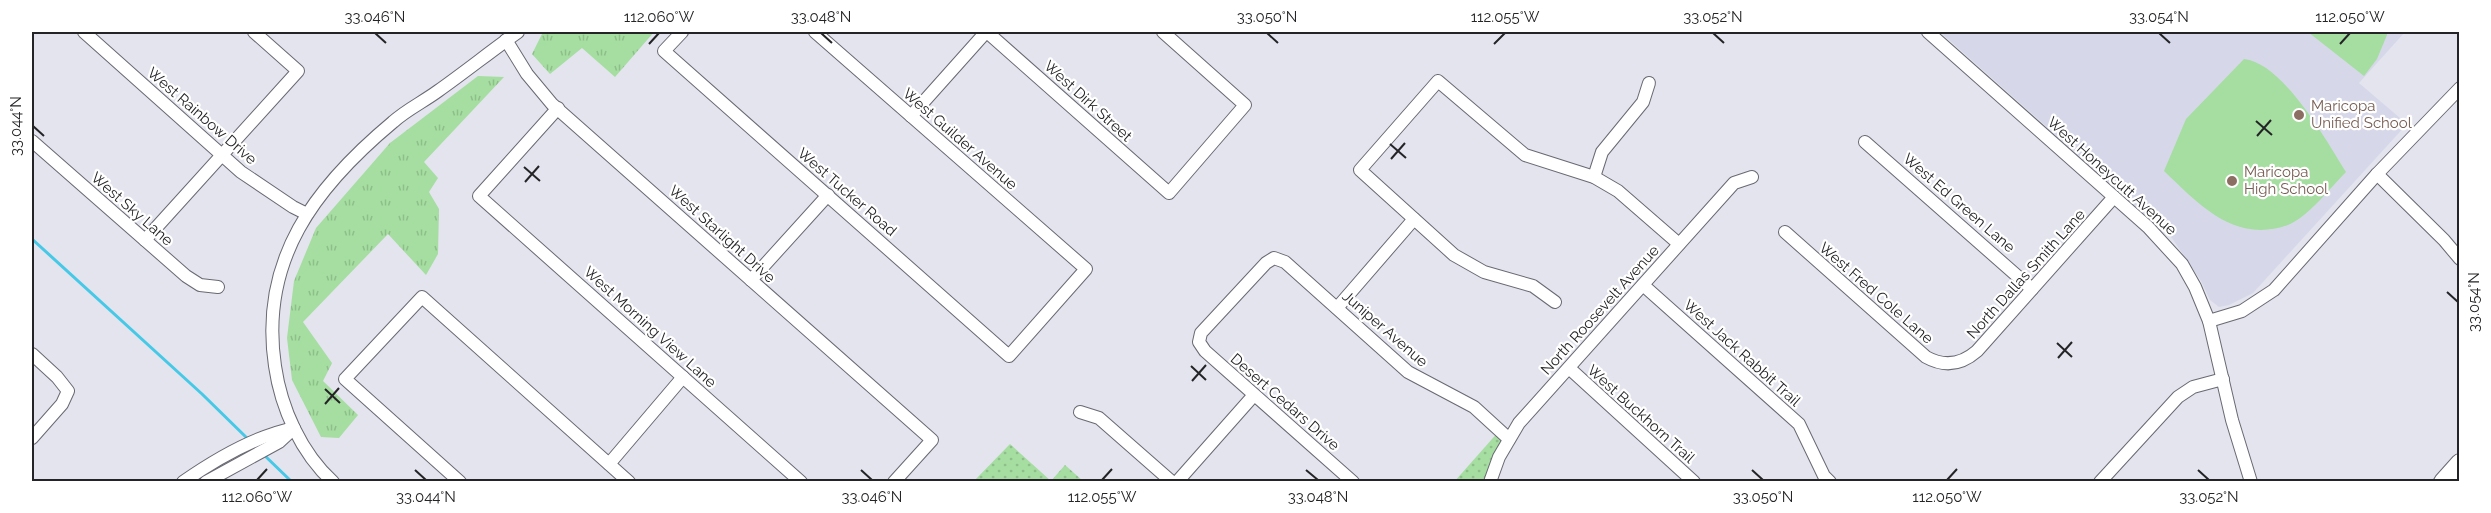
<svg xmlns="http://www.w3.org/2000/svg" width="2491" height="513" viewBox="0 0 2491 513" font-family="Raleway,sans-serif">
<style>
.built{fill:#d6d8e9}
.grass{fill:url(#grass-tufts)}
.park{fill:url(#park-dots)}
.pitch{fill:#a5dea0}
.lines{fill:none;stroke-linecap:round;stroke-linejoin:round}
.stream{stroke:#46c9e6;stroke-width:3}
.minor-casing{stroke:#686972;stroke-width:14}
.highway-casing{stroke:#686972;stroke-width:20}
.minor{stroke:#fff;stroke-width:12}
.highway{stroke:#fff;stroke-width:18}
.ticks{fill:none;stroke:#242427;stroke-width:2}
.education-dot{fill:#8d6e63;stroke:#fff;stroke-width:2}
.labels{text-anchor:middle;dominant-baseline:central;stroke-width:4.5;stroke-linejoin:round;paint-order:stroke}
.street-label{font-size:15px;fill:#242427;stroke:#fff}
.education-label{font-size:15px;fill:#785e54;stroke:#fff;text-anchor:start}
.neatline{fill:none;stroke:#242427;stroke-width:2}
.ticks-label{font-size:15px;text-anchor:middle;fill:#242427}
</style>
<defs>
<pattern id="grass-tufts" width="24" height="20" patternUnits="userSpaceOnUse" patternTransform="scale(1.5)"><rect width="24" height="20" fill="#a5dea0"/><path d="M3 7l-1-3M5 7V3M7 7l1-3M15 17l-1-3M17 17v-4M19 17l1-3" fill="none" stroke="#8ebe8a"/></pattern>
<pattern id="park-dots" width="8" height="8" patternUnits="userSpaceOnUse" patternTransform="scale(1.5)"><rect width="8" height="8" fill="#a5dea0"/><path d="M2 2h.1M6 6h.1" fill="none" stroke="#8ebe8a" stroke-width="1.8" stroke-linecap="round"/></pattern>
</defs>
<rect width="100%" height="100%" fill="#e3e4ee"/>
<polygon class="built" points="1940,32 2405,32 2359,83 2407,124 2253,293 2229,305 2219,307 2210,300 2201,281 2172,238"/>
<g class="grass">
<polygon points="543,32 654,32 615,77 582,48 550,74 532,54"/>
<polygon points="478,76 504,77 424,162 438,178 429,192 439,209 438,254 426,275 388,234 303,322 332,363 323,381 358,415 339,438 321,437 292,380 287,338 294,281 316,228 390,143"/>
</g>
<g class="park">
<polygon points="1500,430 1509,439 1490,481 1454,482"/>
<polygon points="1010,444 1051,481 1065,465 1083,481 974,481"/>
</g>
<g class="pitch">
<polygon points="2308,32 2387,32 2387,35 2377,59 2364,76"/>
<path d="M 2244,59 C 2283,63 2326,140 2346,172 C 2331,187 2308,217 2288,225 C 2234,244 2199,204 2164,171 L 2186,119 Z"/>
</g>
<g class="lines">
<g class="stream">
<polyline points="32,239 202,394 250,441"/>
<polyline points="263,454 292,482"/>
</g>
<g class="minor-casing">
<g id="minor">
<polyline points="84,32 241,172 293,207 307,214"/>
<polyline points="682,32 664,51 1009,356 1086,269 815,32"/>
<polyline points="987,32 1169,193 1245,105 1163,32"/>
<polyline points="1928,32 2148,227 2182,264 2195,287 2209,321 2232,420 2251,482"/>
<polyline points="506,40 527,74 552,104 932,440 894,482"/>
<polyline points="558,108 479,196 801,482"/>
<polyline points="911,116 986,32"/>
<polyline points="32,141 186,276 200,285 218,287"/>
<polyline points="1865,142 2032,289"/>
<polyline points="2377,174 2444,240 2460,259"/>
<polyline points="1594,177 1602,152 1643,102 1649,83"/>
<path d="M 1785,232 L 1926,357 C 1944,367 1961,365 1977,351 L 2114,197"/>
<polyline points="145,240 298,71 254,32"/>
<polyline points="751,280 828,195"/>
<polyline points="1643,285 1799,424 1824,476 1830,482"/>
<polyline points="1555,302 1533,286 1484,272 1454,255 1360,170 1438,81 1525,155 1594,177 1618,191 1679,244"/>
<polyline points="1337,308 1414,219"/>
<polyline points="2209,321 2242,311 2274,290 2377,174 2460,88"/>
<polyline points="32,354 57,377 68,391 62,404 32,438"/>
<polyline points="1569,368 1694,482"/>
<polyline points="1080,412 1099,418 1172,482"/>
<polyline points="609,464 683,377"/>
<path d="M 183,482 C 216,459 256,436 294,428"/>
<polyline points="206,482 279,442 293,429"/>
<path d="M 333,482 C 301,453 281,408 275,366 C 259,260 315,187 393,122 C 406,110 423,102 438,91 C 465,72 491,51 518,32"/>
<polyline points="460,482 345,379 422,297 629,482"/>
<polyline points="1177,482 1254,395"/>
<polyline points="1353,482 1205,351 1199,342 1201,333 1266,263 1274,258 1285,262 1408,372 1474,407 1509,439"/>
<polyline points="1490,482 1499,457 1519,423 1734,183 1752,177"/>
<polyline points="2100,482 2178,397 2193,387 2223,379"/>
</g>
</g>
<g class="highway-casing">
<polyline id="highway" points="2443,482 2460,463"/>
</g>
<use href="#minor" class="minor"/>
<use href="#highway" class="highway"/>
</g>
<path class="ticks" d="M 375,33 L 386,43M 821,33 L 832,43M 1267,33 L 1278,43M 1713,33 L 1724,43M 2159,33 L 2170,43M 649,44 L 659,33M 1494,44 L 1505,33M 2340,44 L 2350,33M 2256,121 L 2272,135M 33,126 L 44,136M 2257,136 L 2271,120M 1390,144 L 1406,158M 1391,159 L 1405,143M 524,167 L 540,181M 525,182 L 539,166M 2447,292 L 2458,302M 2057,343 L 2072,357M 2058,358 L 2072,342M 1191,366 L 1206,380M 1192,381 L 1206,365M 325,389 L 340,403M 325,404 L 339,388M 415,470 L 426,480M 861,470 L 872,480M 1306,470 L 1318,480M 1752,470 L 1763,480M 2198,470 L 2209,480M 257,480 L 267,469M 1102,480 L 1112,469M 1947,480 L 1957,469"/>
<g class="education-dot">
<circle cx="2299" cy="115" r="6"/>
<circle cx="2232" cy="181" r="6"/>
</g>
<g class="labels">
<g class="street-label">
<text transform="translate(1088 101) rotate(42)">West Dirk Street</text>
<text transform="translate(202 116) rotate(41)">West Rainbow Drive</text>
<text transform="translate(960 139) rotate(41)">West Guilder Avenue</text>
<text transform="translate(2112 176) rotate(42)">West Honeycutt Avenue</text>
<text transform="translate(847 192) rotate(41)">West Tucker Road</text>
<text transform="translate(1959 203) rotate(41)">West Ed Green Lane</text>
<text transform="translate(132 209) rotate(41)">West Sky Lane</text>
<text transform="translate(722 234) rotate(42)">West Starlight Drive</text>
<text transform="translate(2026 274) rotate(-48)">North Dallas Smith Lane</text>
<text transform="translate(1876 293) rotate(41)">West Fred Cole Lane</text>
<text transform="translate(1600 310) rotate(-48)">North Roosevelt Avenue</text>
<text transform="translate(650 327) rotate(42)">West Morning View Lane</text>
<text transform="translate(1385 329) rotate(41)">Juniper Avenue</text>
<text transform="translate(1742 353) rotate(42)">West Jack Rabbit Trail</text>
<text transform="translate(1285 402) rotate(41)">Desert Cedars Drive</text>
<text transform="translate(1641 414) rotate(42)">West Buckhorn Trail</text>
</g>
<g class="education-label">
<text x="2311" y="106">Maricopa<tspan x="2311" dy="17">Unified School</tspan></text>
<text x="2244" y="172">Maricopa<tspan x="2244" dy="17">High School</tspan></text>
</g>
</g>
<rect width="2491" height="513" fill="none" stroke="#ffffff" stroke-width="66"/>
<rect x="33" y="33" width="2425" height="447" class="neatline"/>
<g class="ticks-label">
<text x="375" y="22">33.046°N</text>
<text x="659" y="22">112.060°W</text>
<text x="821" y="22">33.048°N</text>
<text x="1267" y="22">33.050°N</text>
<text x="1505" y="22">112.055°W</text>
<text x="1713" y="22">33.052°N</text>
<text x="2159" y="22">33.054°N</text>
<text x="2350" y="22">112.050°W</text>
<text transform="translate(16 126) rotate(-90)" y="5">33.044°N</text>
<text transform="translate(2474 302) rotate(-90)" y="5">33.054°N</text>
<text x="257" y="502">112.060°W</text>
<text x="426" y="502">33.044°N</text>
<text x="872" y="502">33.046°N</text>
<text x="1102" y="502">112.055°W</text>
<text x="1318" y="502">33.048°N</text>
<text x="1763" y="502">33.050°N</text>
<text x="1947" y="502">112.050°W</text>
<text x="2209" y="502">33.052°N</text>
</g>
</svg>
